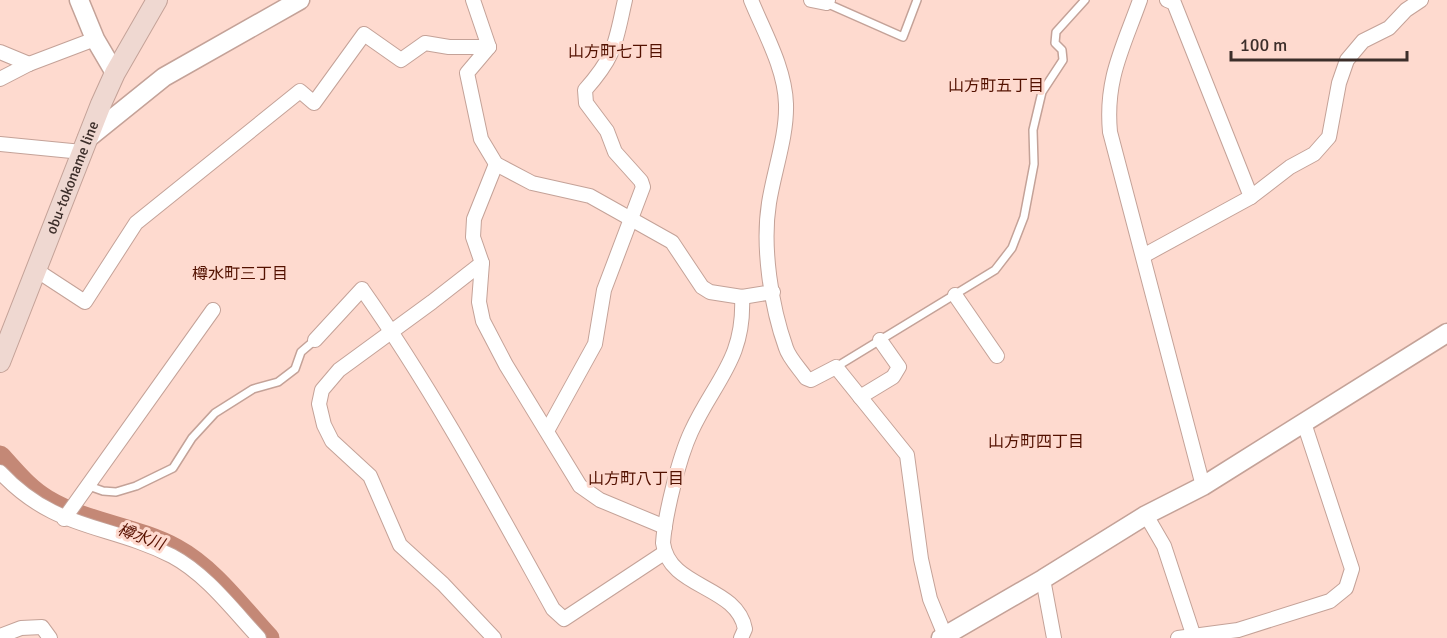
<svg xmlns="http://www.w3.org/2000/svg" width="1447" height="638" viewBox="0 0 1447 638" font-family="Signika,'Noto Sans JP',sans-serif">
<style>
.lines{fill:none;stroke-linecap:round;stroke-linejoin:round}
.river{stroke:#c48876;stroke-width:21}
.service-casing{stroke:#c4a298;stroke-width:10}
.minor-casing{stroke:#c4a298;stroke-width:16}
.tertiary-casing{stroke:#c4a298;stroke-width:21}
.secondary-casing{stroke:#c4a298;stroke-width:22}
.service{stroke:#fff;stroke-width:7}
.minor{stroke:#fff;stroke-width:14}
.tertiary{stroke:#fff;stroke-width:18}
.secondary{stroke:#efd8d1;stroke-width:20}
.labels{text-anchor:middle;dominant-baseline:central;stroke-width:6;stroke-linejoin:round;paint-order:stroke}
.street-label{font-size:15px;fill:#3c2e2a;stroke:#fedacf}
.neighbourhood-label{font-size:16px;fill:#531100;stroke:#fedacf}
.water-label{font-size:16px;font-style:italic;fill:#591100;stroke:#fedacf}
</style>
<rect width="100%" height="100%" fill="#fedacf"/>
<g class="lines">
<path class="river" d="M 0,456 C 15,472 28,489 47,500 C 87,524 135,527 176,549 C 213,569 241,608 269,638"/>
<g class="service-casing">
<g id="service">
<polyline points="826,3 903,37 917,0"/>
<polyline points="836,367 995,270 1012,248 1024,217 1034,164 1033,130 1042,92 1063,60 1062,50 1055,43 1056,32 1085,0"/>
<polyline points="86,485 103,491 116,492 136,486 173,468 192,438 215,413 253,389 278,382 295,369 301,352 315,340"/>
</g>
</g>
<g class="minor-casing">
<g id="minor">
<polyline points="473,0 489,47"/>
<path d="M 751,0 C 764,32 785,68 786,104 C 787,136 774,171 769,203 C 762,247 771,306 786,348 C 789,358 800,369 806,378 L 811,380 L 836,367 L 907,455 L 921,559 L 930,599 L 946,638"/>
<polyline points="811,0 826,3 828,0"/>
<path d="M 1140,0 C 1123,48 1105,79 1110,132 L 1203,486"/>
<polyline points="1167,0 1174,3 1251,197"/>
<polyline points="489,47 467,73 481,139 496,164 532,183 590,196 672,242 702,287 710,292 742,297 773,292"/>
<polyline points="0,52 29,64"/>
<polyline points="0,79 29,64 95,39"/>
<polyline points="0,144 82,152"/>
<polyline points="496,164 474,219 473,237 482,263 479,302 483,321 506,365 580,486 600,500 665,527"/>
<polyline points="1143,256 1251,197 1290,167 1314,154 1329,137 1339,83 1347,60 1363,41 1389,28 1406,10 1421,0"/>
<polyline points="482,263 432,302 339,370 322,390 319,404 324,425 332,441 370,476 400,545 443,584 494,638"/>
<polyline points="36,270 85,302 136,223 300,91 314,103 364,34 401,60 425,43 449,47 489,47"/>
<polyline points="955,295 997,356"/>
<path d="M 315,340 L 362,289 C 434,391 493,501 553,609 L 564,619 L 664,553"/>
<polyline points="860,397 893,377 899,367 880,340"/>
<path d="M 547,431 L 595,344 L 604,290 L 643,187 L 641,181 L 615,152 L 607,131 L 586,103 L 585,90 C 616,55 615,44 625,0"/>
<path d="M 0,472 C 55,531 107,523 172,556 C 206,574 233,610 259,638"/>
<polyline points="1146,515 1164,546 1193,634"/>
<polyline points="64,519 213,310"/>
<polyline points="1043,579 1054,638"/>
<polyline points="0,636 21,628 42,627 50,638"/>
<path d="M 741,638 L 745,629 C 737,585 669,589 663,543 C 665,514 679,458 691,432 C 715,380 745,359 742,297"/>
<polyline points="1178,638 1238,630 1330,601 1346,588 1352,569 1304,423"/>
</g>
</g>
<g class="tertiary-casing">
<g id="tertiary">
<polyline points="79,0 95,39 115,73"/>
<polyline points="87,139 164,77 300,0"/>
<polyline points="941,638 1043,579 1146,515 1203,486 1447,333"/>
</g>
</g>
<g class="secondary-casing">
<g id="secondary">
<path id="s1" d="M 0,362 L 101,104 L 115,73 L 157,0"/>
</g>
</g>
<use href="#service" class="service"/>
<use href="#minor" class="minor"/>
<use href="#tertiary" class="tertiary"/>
<use href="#secondary" class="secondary"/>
</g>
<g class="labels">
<g class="street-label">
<text stroke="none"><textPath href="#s1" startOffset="198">obu-tokoname line</textPath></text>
</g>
<g class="neighbourhood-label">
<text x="616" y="52">山方町七丁目</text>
<text x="996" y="86">山方町五丁目</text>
<text x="240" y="274">樽水町三丁目</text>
<text x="1036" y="442">山方町四丁目</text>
<text x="636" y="479">山方町八丁目</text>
</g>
<g class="water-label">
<text transform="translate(141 537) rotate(20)">樽水川</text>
</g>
</g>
<path d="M1231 51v9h176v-9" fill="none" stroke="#3c2e2a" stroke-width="3"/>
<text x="1240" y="51" font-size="18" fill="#3c2e2a" stroke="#fedacf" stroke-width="4.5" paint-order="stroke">100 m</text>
</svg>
